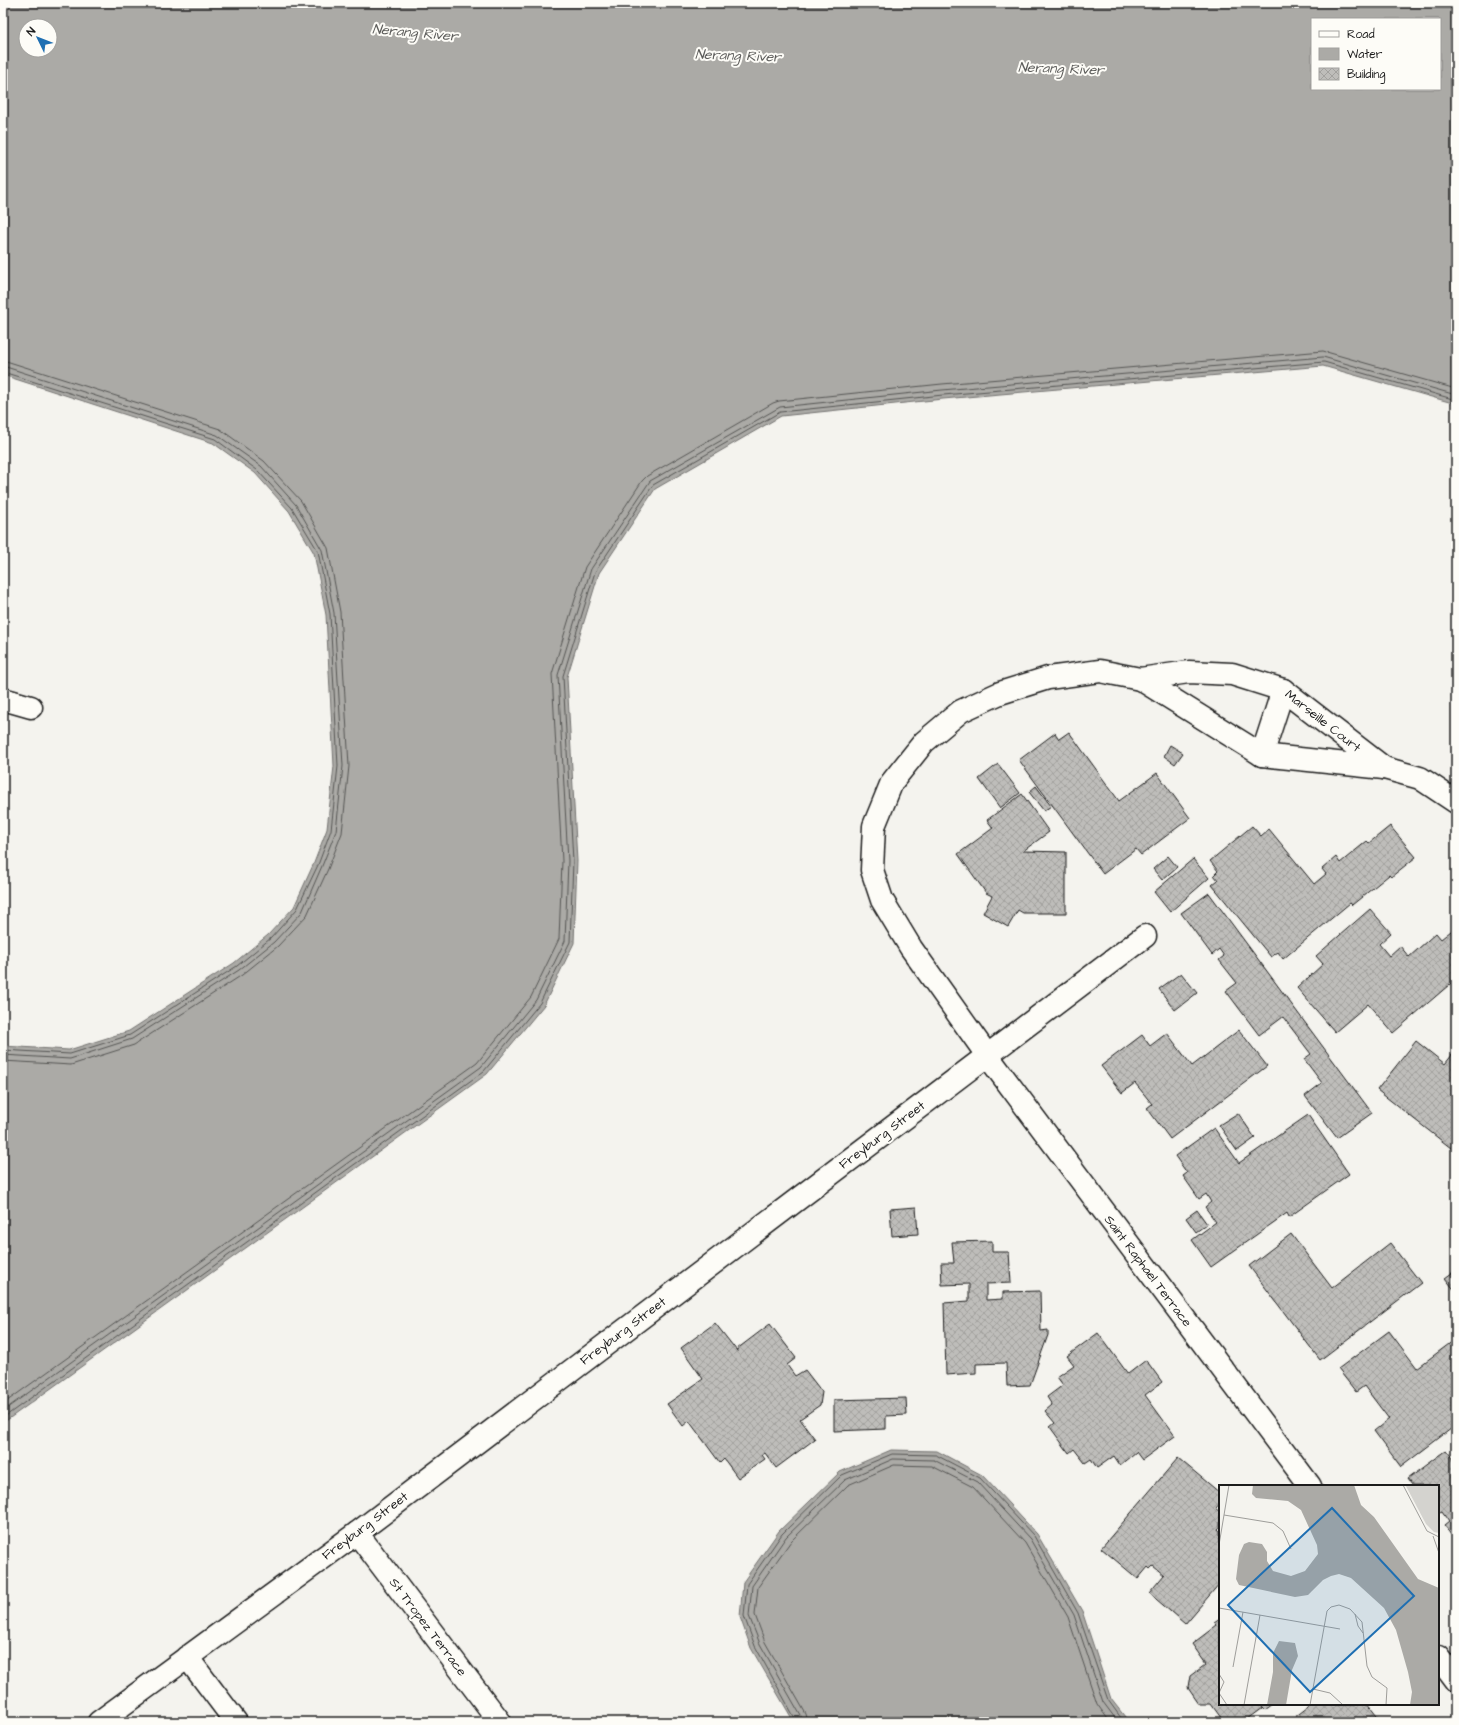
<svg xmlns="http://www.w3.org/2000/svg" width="1459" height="1725" viewBox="0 0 1459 1725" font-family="'Architects Daughter',sans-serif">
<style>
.water{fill:#abaaa6;stroke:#72716f;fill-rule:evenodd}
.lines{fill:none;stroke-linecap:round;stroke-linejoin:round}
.shore{stroke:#555553;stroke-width:1}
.building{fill:url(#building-cross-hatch);stroke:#1c1c1c}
.service-casing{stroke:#1c1c1c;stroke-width:25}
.minor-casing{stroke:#1c1c1c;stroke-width:25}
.service{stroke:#fdfcf7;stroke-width:22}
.minor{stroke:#fdfcf7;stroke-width:22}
.labels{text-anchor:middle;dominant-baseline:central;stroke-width:4;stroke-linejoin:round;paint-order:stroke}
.street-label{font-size:13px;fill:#1c1c1c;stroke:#fdfcf7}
.water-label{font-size:14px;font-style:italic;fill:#5c5c5a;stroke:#fdfcf7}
.inset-road{fill:none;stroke:#9e9d9a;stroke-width:1}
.view{fill:#1f6fb2;fill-opacity:0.15;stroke:#1f6fb2;stroke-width:2}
.inset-edge{fill:none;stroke:#1c1c1c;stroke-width:2}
</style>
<defs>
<pattern id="building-cross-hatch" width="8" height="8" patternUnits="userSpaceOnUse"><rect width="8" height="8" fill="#bebdba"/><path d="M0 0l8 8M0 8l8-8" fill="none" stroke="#a3a29f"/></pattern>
</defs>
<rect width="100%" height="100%" fill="#f4f3ee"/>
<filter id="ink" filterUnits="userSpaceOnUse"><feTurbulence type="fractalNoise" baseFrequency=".025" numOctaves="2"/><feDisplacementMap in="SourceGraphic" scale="8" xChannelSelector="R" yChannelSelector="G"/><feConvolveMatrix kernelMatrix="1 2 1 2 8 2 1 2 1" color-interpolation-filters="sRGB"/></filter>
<g filter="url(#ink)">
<g class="water">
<path d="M 3,3 L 1456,3 L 1456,404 L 1323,366 L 943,399 L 781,416 L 655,489 L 599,573 L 567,677 L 577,861 L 574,943 L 544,1005 L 487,1074 L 3,1423 L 3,1046 L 69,1050 L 129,1031 L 234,963 L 268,935 L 294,907 L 314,863 L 327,829 L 334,766 L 326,615 L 314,553 L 289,511 L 255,473 L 213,443 L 3,375 ZM 1312,19 L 1440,19 L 1440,89 L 1312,89 ZM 26,26 L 50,26 L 50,50 L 26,50 Z"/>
<polygon points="891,1450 937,1451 982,1475 1037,1534 1082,1611 1111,1699 1129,1722 794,1722 751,1648 740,1617 743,1582 779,1531 840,1472"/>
</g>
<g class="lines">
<g class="shore">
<polyline points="3,360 220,429 264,461 301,501 328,548 340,612 349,766 342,833 328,869 307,915 278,946 242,975 134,1045 71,1065 3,1061"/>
<polyline points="3,366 217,435 261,466 296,505 322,550 334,613 343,766 336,831 322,866 302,912 274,942 239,970 132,1039 70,1059 3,1055"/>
<polyline points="3,372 215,439 257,470 292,508 318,551 330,614 338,766 331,830 318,865 297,909 271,938 237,966 130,1035 70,1054 3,1050"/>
<polyline points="3,1404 477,1063 531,997 559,939 562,861 552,674 585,567 642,481 647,476 773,403 779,401 942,384 1323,351 1456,389"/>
<polyline points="3,1411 481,1067 536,1000 565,941 568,861 558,675 591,569 650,481 780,407 942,390 1323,357 1456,395"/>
<polyline points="3,1418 484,1071 540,1003 570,942 573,861 563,676 595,572 653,485 780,412 943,395 1324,362 1456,400"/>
<polyline points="797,1722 755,1646 744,1616 747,1584 782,1534 842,1475 892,1454 936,1455 980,1478 1034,1536 1078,1613 1108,1700 1124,1722"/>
<polyline points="802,1722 801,1716 760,1644 749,1616 752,1586 786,1537 845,1480 893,1459 934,1460 977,1482 1030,1539 1074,1615 1103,1702 1118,1722"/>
<polyline points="808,1722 806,1714 765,1642 755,1615 758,1587 791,1541 848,1485 894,1465 932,1466 973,1487 1025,1543 1068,1617 1097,1704 1110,1722"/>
</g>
</g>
<g class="building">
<polygon points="1069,732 1119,801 1157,773 1190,818 1141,855 1136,849 1103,874 1019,760 1055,733 1059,739"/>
<polygon points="1170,745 1183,753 1175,764 1164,756"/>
<polygon points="998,764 1020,793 1000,808 979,779"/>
<polygon points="1036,786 1051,806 1044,811 1029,792"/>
<polygon points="1022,794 1049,832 1023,851 1066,852 1066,913 1023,913 1018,910 1008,927 983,913 992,896 986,893 958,854 993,828 987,820"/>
<polygon points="1252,826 1261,836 1269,829 1314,884 1326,874 1322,869 1336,857 1340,863 1367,841 1369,843 1390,826 1416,857 1391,877 1389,875 1352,905 1350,903 1283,959 1278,952 1271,957 1212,885 1218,880 1214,875 1218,871 1210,861"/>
<polygon points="1168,856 1177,867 1162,880 1153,869"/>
<polygon points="1193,859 1209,878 1170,912 1154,892"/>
<polygon points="1456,865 1456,876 1451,871"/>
<polygon points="1209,893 1372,1113 1337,1138 1305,1096 1322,1083 1304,1059 1311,1054 1283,1017 1259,1035 1226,991 1237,983 1219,960 1224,956 1219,949 1212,955 1181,913"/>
<polygon points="1370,909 1391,933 1379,944 1389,956 1400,946 1409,957 1436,933 1441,939 1456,927 1456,979 1393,1033 1368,1004 1335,1032 1297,988 1323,964 1316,956"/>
<polygon points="1181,973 1197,993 1175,1010 1159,989"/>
<polygon points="1239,1030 1267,1066 1170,1139 1147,1108 1152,1104 1135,1083 1122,1093 1101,1066 1142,1035 1150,1046 1167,1033 1192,1066"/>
<polygon points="1416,1041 1445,1064 1456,1050 1456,1152 1377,1090"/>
<polygon points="1238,1113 1255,1138 1237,1151 1219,1125"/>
<polygon points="1308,1115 1349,1174 1289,1217 1287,1213 1211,1267 1192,1240 1216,1222 1205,1207 1211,1202 1206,1194 1199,1199 1183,1176 1187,1173 1175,1156 1214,1128 1239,1163"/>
<polygon points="916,1207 918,1234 892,1236 890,1209"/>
<polygon points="1197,1210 1207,1224 1196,1232 1186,1218"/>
<polygon points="1291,1234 1332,1288 1390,1243 1421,1283 1320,1360 1249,1266"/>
<polygon points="992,1241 992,1252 1009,1252 1011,1283 986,1284 986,1300 1003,1299 1003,1292 1040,1291 1041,1331 1048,1330 1048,1335 1030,1385 1007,1386 1006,1363 976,1364 976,1373 946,1375 944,1303 969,1301 969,1284 942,1285 941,1263 954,1263 952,1242"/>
<polygon points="1456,1270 1456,1292 1445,1278"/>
<polygon points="715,1323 737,1351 738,1351 737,1349 770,1324 796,1358 787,1365 795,1376 805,1370 822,1392 820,1405 800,1419 815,1439 776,1468 765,1453 762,1455 765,1459 738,1478 724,1459 720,1463 689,1421 683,1426 667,1404 703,1379 681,1348"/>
<polygon points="1389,1331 1417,1368 1453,1341 1456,1345 1456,1425 1401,1467 1374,1431 1389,1419 1364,1386 1356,1392 1338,1369"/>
<polygon points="1098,1333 1128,1374 1146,1360 1162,1382 1145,1395 1175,1436 1142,1460 1136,1452 1120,1465 1114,1456 1097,1468 1091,1459 1085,1463 1074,1449 1069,1453 1050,1427 1055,1423 1045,1411 1052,1405 1047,1397 1063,1385 1057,1377 1074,1365 1067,1356"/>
<polygon points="906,1398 907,1415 886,1416 886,1429 834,1431 834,1400"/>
<polygon points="1446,1450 1456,1462 1456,1540 1444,1525 1449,1521 1442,1511 1438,1513 1438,1486 1412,1486 1407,1479"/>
<polygon points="1178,1458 1220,1493 1220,1502 1215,1508 1220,1512 1220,1527 1218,1529 1220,1531 1220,1583 1185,1624 1149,1593 1164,1575 1153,1566 1150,1569 1148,1567 1138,1579 1101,1548"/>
<polygon points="1220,1618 1220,1704 1273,1704 1265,1710 1261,1706 1262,1708 1243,1722 1224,1722 1211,1704 1199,1704 1188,1688 1190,1676 1206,1664 1192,1644 1217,1625 1214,1622"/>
<polygon points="1312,1704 1365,1704 1379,1722 1298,1722 1295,1717"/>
</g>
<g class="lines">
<g class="service-casing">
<polyline id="service" points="187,1657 236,1722"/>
</g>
<g class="minor-casing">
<g id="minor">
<polyline points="1140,679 1262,755 1384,768"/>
<polyline points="3,699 31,707"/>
<polyline points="1262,755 1283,690"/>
<polyline points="1310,1486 987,1055 911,948 882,900 872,870 874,826 892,782 924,742 961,711 1000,693 1048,678 1100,671 1140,679 1189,672 1232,674 1283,690 1384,768 1420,778 1456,802"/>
<polyline points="357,1533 500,1722"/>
<polyline points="1438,1657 1456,1681"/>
<polyline points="99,1722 357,1533 1145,936"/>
</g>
</g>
<use href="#service" class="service"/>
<use href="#minor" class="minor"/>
</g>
</g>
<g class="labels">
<g class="street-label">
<text transform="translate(1323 721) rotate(38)">Marseille Court</text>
<text transform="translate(882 1135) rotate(-37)">Freyburg Street</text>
<text transform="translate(1148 1271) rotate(53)">Saint Raphael Terrace</text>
<text transform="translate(623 1331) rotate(-37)">Freyburg Street</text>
<text transform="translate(365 1526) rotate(-37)">Freyburg Street</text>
<text transform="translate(428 1627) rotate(53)">St Tropez Terrace</text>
</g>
<g class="water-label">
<text transform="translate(415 33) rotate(5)">Nerang River</text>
<text transform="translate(738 56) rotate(2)">Nerang River</text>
<text transform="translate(1061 69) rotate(2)">Nerang River</text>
</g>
</g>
<g transform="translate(1219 1485)">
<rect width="220" height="220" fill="#f4f3ee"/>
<path d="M 220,0 L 220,48 L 215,47 L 207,39 L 187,1 Z" fill="#d4d3cf"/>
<path d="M 34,0 L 135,0 L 142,20 L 155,32 L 199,94 L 220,103 L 220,220 L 191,220 L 193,207 L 189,187 L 177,145 L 165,123 L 132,93 L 120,89 L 112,91 L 104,95 L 89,110 L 76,112 L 20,100 L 17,94 L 20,70 L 25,59 L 30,57 L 43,59 L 48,67 L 48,76 L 54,86 L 72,91 L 86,86 L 99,69 L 98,60 L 82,25 L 69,16 L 37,13 L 33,9 ZM 60,156 L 76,158 L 79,171 L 73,185 L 67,220 L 48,220 L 54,187 L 54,168 Z" fill="#abaaa6"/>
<path class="inset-road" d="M 184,0 L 208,46 L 220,52M 5,30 L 54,38 L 64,46 L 72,64M 214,51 L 220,68M 0,60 L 10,0M 0,123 L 121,144M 136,129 L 139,141 L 144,148M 14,182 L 24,127M 0,189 L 5,197 L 0,208 L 8,220M 94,204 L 111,208 L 124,220M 25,220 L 41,130M 91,220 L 108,126 L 112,122 L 120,120 L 131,124 L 143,137 L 148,181 L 153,192 L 168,203 L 167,220"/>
<path class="view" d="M 113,23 L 195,111 L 91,207 L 9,120 Z"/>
<rect width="220" height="220" class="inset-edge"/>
</g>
<rect width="1459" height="1725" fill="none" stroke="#fdfcf7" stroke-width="16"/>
<rect x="8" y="8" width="1443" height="1709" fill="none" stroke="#1c1c1c" stroke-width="1.5" filter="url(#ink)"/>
<rect x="1311" y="18" width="130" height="72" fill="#fdfcf7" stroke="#a3a29f"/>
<rect x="1319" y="31" width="20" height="6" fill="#fdfcf7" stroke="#a3a29f"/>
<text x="1347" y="38" font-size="12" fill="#1c1c1c">Road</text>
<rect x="1319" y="48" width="20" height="12" fill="#abaaa6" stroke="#a3a29f"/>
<text x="1347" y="58" font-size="12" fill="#1c1c1c">Water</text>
<rect x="1319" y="68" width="20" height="12" fill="url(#building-cross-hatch)" stroke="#a3a29f"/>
<text x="1347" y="78" font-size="12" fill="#1c1c1c">Building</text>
<g transform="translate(38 38) rotate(313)"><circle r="19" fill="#fdfcf7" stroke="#a3a29f"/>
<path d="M0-3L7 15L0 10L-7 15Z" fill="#1f6fb2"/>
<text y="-6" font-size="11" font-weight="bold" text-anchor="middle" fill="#1c1c1c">N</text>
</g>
</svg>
